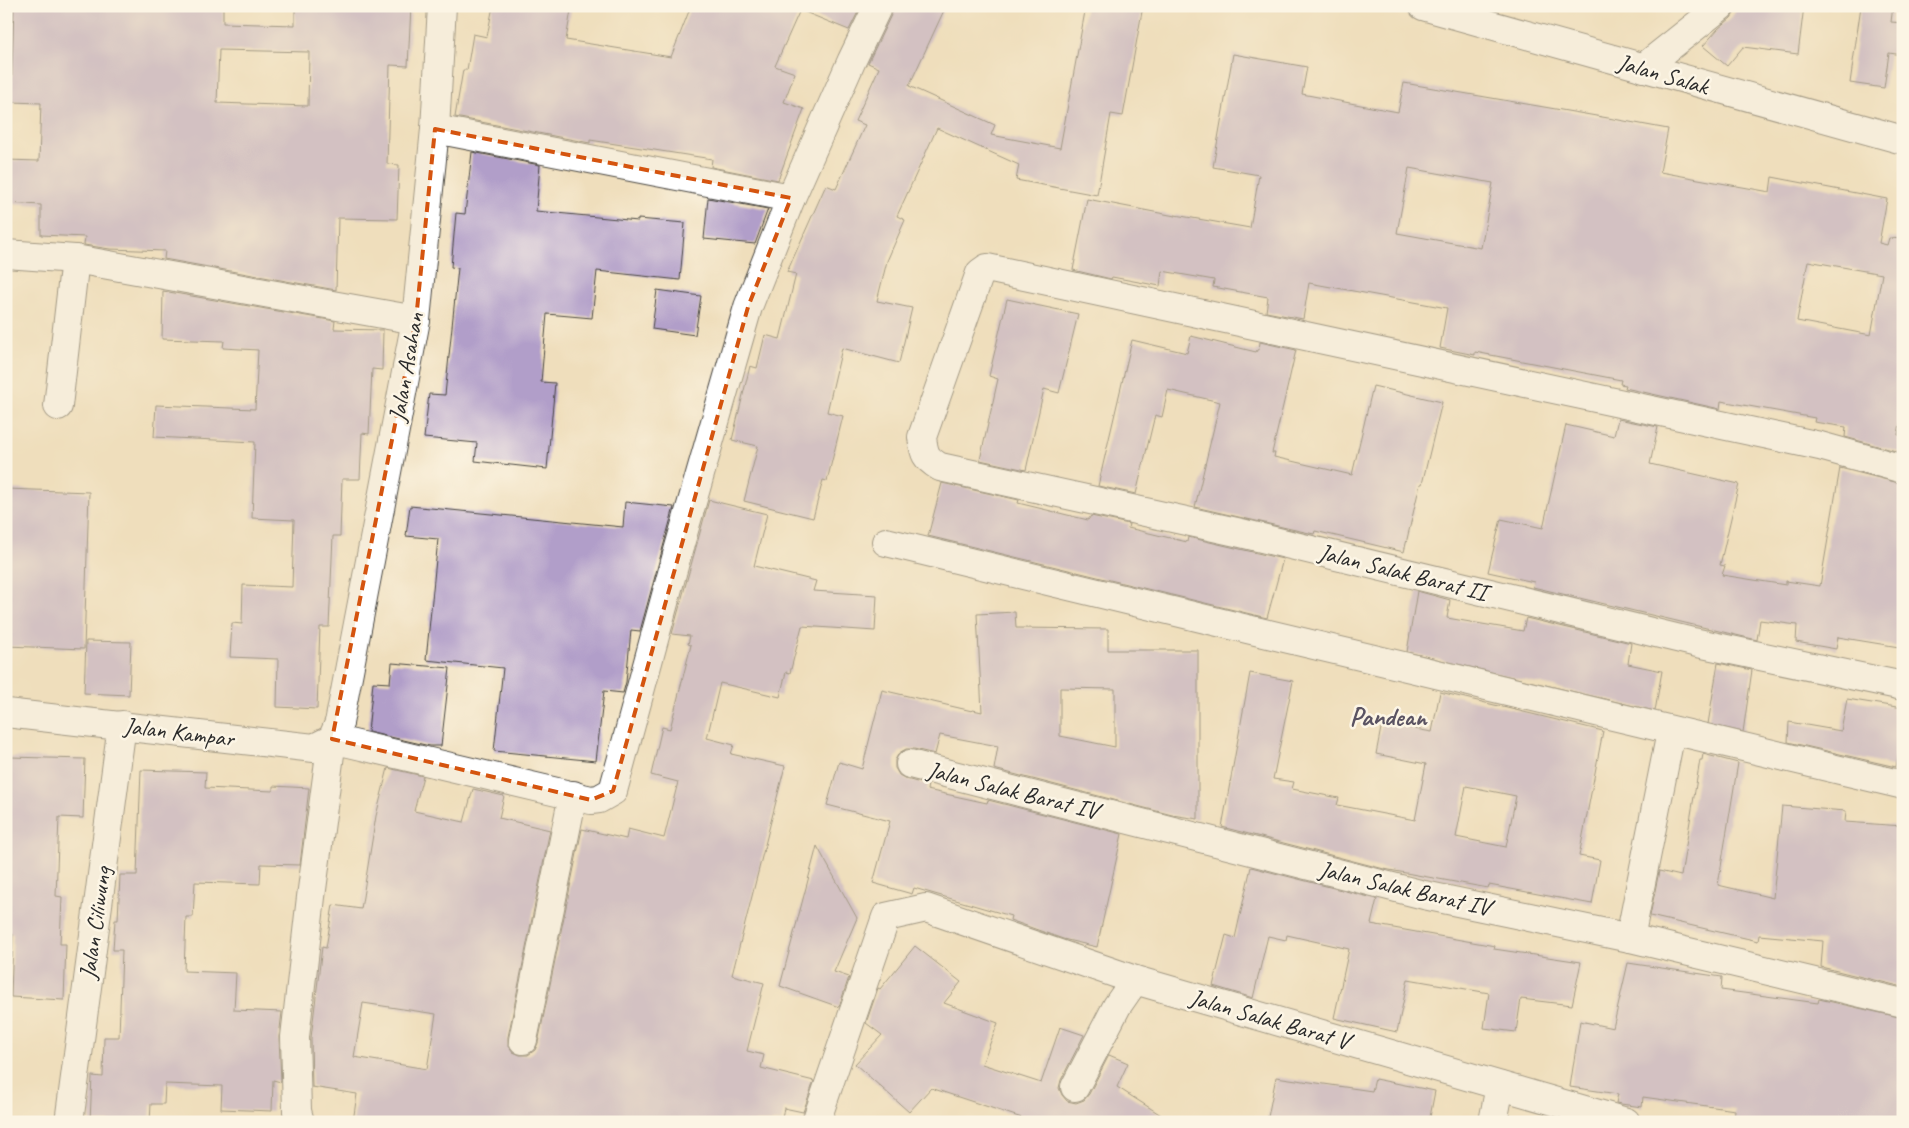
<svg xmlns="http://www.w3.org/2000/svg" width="1909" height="1128" viewBox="0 0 1909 1128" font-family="Caveat,sans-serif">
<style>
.building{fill:#b19ec9;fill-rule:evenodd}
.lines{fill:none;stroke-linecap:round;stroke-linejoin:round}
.minor-casing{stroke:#484641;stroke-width:30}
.major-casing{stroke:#484641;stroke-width:30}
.minor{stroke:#fff;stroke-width:28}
.major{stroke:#fff;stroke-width:28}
.marked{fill:none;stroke:#d5540f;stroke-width:4;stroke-dasharray:10 6;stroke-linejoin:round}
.labels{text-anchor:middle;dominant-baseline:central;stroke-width:5;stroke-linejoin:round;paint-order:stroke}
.street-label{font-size:24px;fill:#2b2b2b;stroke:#fcf5e5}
.quarter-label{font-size:26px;font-weight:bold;fill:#5a5362;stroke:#fcf5e5}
</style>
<rect width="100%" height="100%" fill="#fcf5e5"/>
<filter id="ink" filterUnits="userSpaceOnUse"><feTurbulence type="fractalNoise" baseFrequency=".02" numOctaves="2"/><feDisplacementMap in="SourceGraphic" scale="10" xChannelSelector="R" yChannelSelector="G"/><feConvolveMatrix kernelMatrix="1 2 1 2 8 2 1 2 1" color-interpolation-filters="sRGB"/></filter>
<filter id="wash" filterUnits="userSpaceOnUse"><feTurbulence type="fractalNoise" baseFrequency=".0096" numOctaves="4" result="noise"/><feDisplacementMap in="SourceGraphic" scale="20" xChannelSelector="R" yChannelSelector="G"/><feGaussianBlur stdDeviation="1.12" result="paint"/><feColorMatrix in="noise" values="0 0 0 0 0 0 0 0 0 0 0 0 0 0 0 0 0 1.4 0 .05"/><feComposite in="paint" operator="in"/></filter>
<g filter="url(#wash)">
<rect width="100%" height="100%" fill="#efdebc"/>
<g id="blocks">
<g class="building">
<path d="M 14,6 L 223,6 L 223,23 L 295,25 L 295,6 L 411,6 L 408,66 L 390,65 L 387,164 L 399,165 L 397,219 L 338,218 L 336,290 L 164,259 L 165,251 L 110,249 L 84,245 L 85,237 L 41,235 L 41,205 L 6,203 L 6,160 L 39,161 L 41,103 L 11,102 ZM 219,50 L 309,52 L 308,106 L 217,103 Z"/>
<polygon points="493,6 548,6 571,10 566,40 671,57 691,6 861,6 849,30 800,10 775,66 795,73 784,102 804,109 778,180 711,167 712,159 590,140 590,143 455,117 463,70 467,70 473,34 487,37"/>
<polygon points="893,6 946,6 909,86 995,125 991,135 1060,148 1086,6 1143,6 1123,116 1111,114 1097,195 1016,180 1019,165 937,128 897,216 905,220 887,261 877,301 912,308 899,363 842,348 827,412 843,416 827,481 823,480 813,518 744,501 758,446 732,440 750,366 757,368 765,335 780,339 796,274 787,272 826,185 836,189 865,125 855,121 879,68 868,63 892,13"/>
<polygon points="1736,6 1804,6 1798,54 1743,47 1727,66 1703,46 1718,29 1731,18 1735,12"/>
<polygon points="1861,6 1893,6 1891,22 1903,23 1903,55 1889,53 1884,88 1850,83"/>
<path d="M 1233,54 L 1307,67 L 1302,94 L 1398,112 L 1404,83 L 1608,118 L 1668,129 L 1660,172 L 1770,192 L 1772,177 L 1887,199 L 1879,243 L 1887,245 L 1889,238 L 1903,239 L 1903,345 L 1897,374 L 1903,375 L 1903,407 L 1898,435 L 1903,435 L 1903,453 L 1845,437 L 1846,427 L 1814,422 L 1815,418 L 1721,401 L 1720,409 L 1625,388 L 1626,385 L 1620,384 L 1621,380 L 1475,352 L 1475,355 L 1440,348 L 1447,308 L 1309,283 L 1303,319 L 1266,312 L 1268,297 L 1213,287 L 1214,280 L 1162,271 L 1160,286 L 1112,277 L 1111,279 L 1073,270 L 1087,199 L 1175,216 L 1175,215 L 1250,228 L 1259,175 L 1213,167 ZM 1409,168 L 1493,183 L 1481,248 L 1397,233 ZM 1808,261 L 1882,274 L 1871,335 L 1797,321 Z"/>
<polygon points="472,152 540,165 536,211 638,221 638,219 685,223 680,280 597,271 592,318 547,314 541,382 555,383 547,469 475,461 477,443 424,438 429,394 445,395 458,268 451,267 456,213 465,214"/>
<polygon points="708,198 768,209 755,244 704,239"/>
<polygon points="657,290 701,296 695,335 652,329"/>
<polygon points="163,291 335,321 334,329 383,330 382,370 372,369 369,434 362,433 360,479 342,479 340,536 333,536 329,627 320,627 317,709 277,707 278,659 230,657 232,623 242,624 243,585 292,587 294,520 252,518 255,442 154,437 156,405 255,409 258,350 223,348 224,341 162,339"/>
<polygon points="1007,299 1078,314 1059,393 1044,389 1026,470 980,460 998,379 989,376"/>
<polygon points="1191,336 1256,352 1257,350 1259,350 1260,342 1296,350 1272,453 1275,453 1274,457 1352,475 1373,386 1442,402 1422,484 1420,484 1404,552 1315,531 1314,534 1291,529 1195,507 1220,402 1168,390 1162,417 1155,415 1136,494 1098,486 1132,340 1187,353"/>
<polygon points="1618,419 1658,427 1650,464 1739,484 1720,565 1725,566 1722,575 1786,585 1786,581 1820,586 1840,468 1903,484 1903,627 1899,647 1838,637 1836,649 1796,642 1797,625 1760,620 1757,640 1533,587 1534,582 1488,572 1501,519 1543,528 1566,425 1614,436"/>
<polygon points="942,483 1019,500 1018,503 1088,520 1091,516 1129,524 1128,528 1187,542 1188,537 1283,559 1267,618 928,536"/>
<polygon points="6,489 89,492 84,649 6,646"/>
<path d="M 709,500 L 767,514 L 754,566 L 816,581 L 813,591 L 877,595 L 875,631 L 802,626 L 790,673 L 786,672 L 780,697 L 720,683 L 707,738 L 734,745 L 731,754 L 785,766 L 732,975 L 764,983 L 747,1051 L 764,1055 L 761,1068 L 814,1081 L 803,1112 L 784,1108 L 781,1122 L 353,1122 L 357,1094 L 312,1087 L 311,1038 L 322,947 L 326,948 L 333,905 L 361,909 L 376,816 L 388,768 L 423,776 L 414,811 L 464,822 L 473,789 L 504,796 L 499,818 L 550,830 L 508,1037 L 508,1045 L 513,1052 L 520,1055 L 528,1055 L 535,1050 L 538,1043 L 582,829 L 626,839 L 628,829 L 664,838 L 678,782 L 651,775 L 662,727 L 670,729 L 691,645 L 688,644 L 690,636 L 672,634 ZM 363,1003 L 436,1014 L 427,1069 L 354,1057 Z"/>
<polygon points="625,502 674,507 640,631 631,630 626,682 623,693 604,691 596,761 494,751 503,668 426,660 438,539 406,536 410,506 623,527"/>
<polygon points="1417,591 1450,600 1447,618 1523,631 1526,618 1631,643 1628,664 1662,671 1655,711 1407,652"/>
<path d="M 1015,612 L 1016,628 L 1108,629 L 1108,650 L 1198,650 L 1198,819 L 1172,815 L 994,769 L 998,746 L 940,735 L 935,754 L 914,749 L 906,749 L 899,753 L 895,760 L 895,768 L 899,775 L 906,779 L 928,785 L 927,790 L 987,803 L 988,800 L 1122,834 L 1097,947 L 1063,939 L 1010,920 L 1011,916 L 914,888 L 912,894 L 873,883 L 890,821 L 827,805 L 839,762 L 862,769 L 882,690 L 972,711 L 973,710 L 982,712 L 977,614 ZM 1060,688 L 1115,689 L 1115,747 L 1060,736 Z"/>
<polygon points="86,641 131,642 129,695 84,693"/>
<polygon points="392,663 450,668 441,746 430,746 368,732 373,682 390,683"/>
<polygon points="1718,663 1752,670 1743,732 1708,724"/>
<path d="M 1250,673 L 1293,681 L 1273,779 L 1294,782 L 1292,789 L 1339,798 L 1337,805 L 1415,820 L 1426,764 L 1376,754 L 1382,723 L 1432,732 L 1440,692 L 1603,731 L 1579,856 L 1600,860 L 1592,904 L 1489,885 L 1488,888 L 1384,869 L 1222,827 ZM 1466,786 L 1516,796 L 1506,847 L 1456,837 Z"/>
<polygon points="1847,699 1903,708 1903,727 1896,767 1788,742 1789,722 1841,731"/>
<polygon points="1703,754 1738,763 1718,885 1773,898 1782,806 1846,811 1845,822 1903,826 1903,987 1821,967 1823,941 1759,935 1758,941 1650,916 1659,871 1681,876 1700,760 1702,760"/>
<polygon points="10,757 85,759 83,818 59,817 56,896 62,897 60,944 66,944 64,1000 11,997 13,934 6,933 6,828"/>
<polygon points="141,770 206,772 205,788 273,791 273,786 309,788 300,865 261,864 260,884 195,882 193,917 186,917 184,971 236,973 234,1010 282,1012 279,1037 281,1082 273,1080 272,1111 221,1109 222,1086 165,1084 164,1104 151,1104 150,1122 90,1122 92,1076 103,1077 104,1037 119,1037 122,950 113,950 115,920 118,920 120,875 137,875"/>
<polygon points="817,846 857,918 834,972 849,977 839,1007 780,986"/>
<polygon points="1251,867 1377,899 1371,924 1495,946 1494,949 1581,962 1572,1005 1521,999 1516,1032 1484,1028 1489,993 1408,979 1397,1032 1334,1018 1349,949 1287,935 1286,940 1268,936 1253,998 1213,986 1226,935 1235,938"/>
<polygon points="915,946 961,982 944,1003 998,1023 982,1064 1041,1083 1060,1027 1084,1035 1061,1080 1059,1088 1062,1095 1067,1101 1076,1103 1084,1100 1089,1094 1109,1055 1128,1063 1117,1087 1172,1122 1034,1122 931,1088 909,1112 855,1064 882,1035 866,1023 878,988 880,989"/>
<polygon points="1628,963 1722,977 1721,990 1818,1003 1819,999 1903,1018 1903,1098 1899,1122 1734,1122 1735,1110 1643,1097 1642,1107 1621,1104 1616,1103 1618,1094 1570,1087 1580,1021 1613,1028"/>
<polygon points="1276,1077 1372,1091 1375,1079 1435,1091 1429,1122 1267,1122"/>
</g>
</g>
</g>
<g filter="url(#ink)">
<use href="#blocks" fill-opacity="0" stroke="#484641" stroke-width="1"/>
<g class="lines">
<g class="minor-casing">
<g id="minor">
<polyline points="1423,6 1903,140"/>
<polyline points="435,129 791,198"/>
<polyline points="6,254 75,259 416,320"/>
<polyline points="58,406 75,259"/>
<path d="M 1903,469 L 1820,446 L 987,268 L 980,273 L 922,437 C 924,454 925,458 940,467 L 1241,533 L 1693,642 L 1903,686"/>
<path d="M 886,542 C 1225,623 1563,707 1903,785"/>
<polyline points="339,723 416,320 435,129 442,6"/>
<polyline points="910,764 1424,895 1630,938 1903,1003"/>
<polyline points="1630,938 1671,732"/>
<polyline points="523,1040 573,795"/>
<polyline points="1075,1087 1117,1006 1135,980"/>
<polyline points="69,1122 122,725"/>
<polyline points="300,1122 297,1111 295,1037 311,897 332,739 591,800 599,799 613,791 678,551 748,307 791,198 852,60 878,6"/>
<polyline points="816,1122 886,917 926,908 1135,980 1626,1122"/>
<polyline points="1493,1122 1500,1086"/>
</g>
</g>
<g class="major-casing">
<g id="major">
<polyline points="1643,68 1721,6"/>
<polyline points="6,713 314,748 332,739 339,723"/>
</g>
</g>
<use href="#minor" class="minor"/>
<use href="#major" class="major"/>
</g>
</g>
<path d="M0 0H1909V1128H0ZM 435,129 L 791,198 L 748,307 L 613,791 L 591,800 L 332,739 L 416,320 Z" fill="#efdebc" fill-opacity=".55" fill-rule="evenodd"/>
<path class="marked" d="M 435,129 L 791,198 L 748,307 L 613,791 L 591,800 L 332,739 L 416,320 Z"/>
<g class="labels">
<g class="street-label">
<text transform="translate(1663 74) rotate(16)">Jalan Salak</text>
<text transform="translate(406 367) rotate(-80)">Jalan Asahan</text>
<text transform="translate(1403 572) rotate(14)">Jalan Salak Barat II</text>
<text transform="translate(179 732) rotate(7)">Jalan Kampar</text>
<text transform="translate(1013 790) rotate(14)">Jalan Salak Barat IV</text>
<text transform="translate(1405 888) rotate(13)">Jalan Salak Barat IV</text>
<text transform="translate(95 923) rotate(-82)">Jalan Ciliwung</text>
<text transform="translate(1270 1019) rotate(16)">Jalan Salak Barat V</text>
</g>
<g class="quarter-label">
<text x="1388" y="716">Pandean</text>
</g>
</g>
<rect width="1909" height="1128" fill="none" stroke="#fcf5e5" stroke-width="25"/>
</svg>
